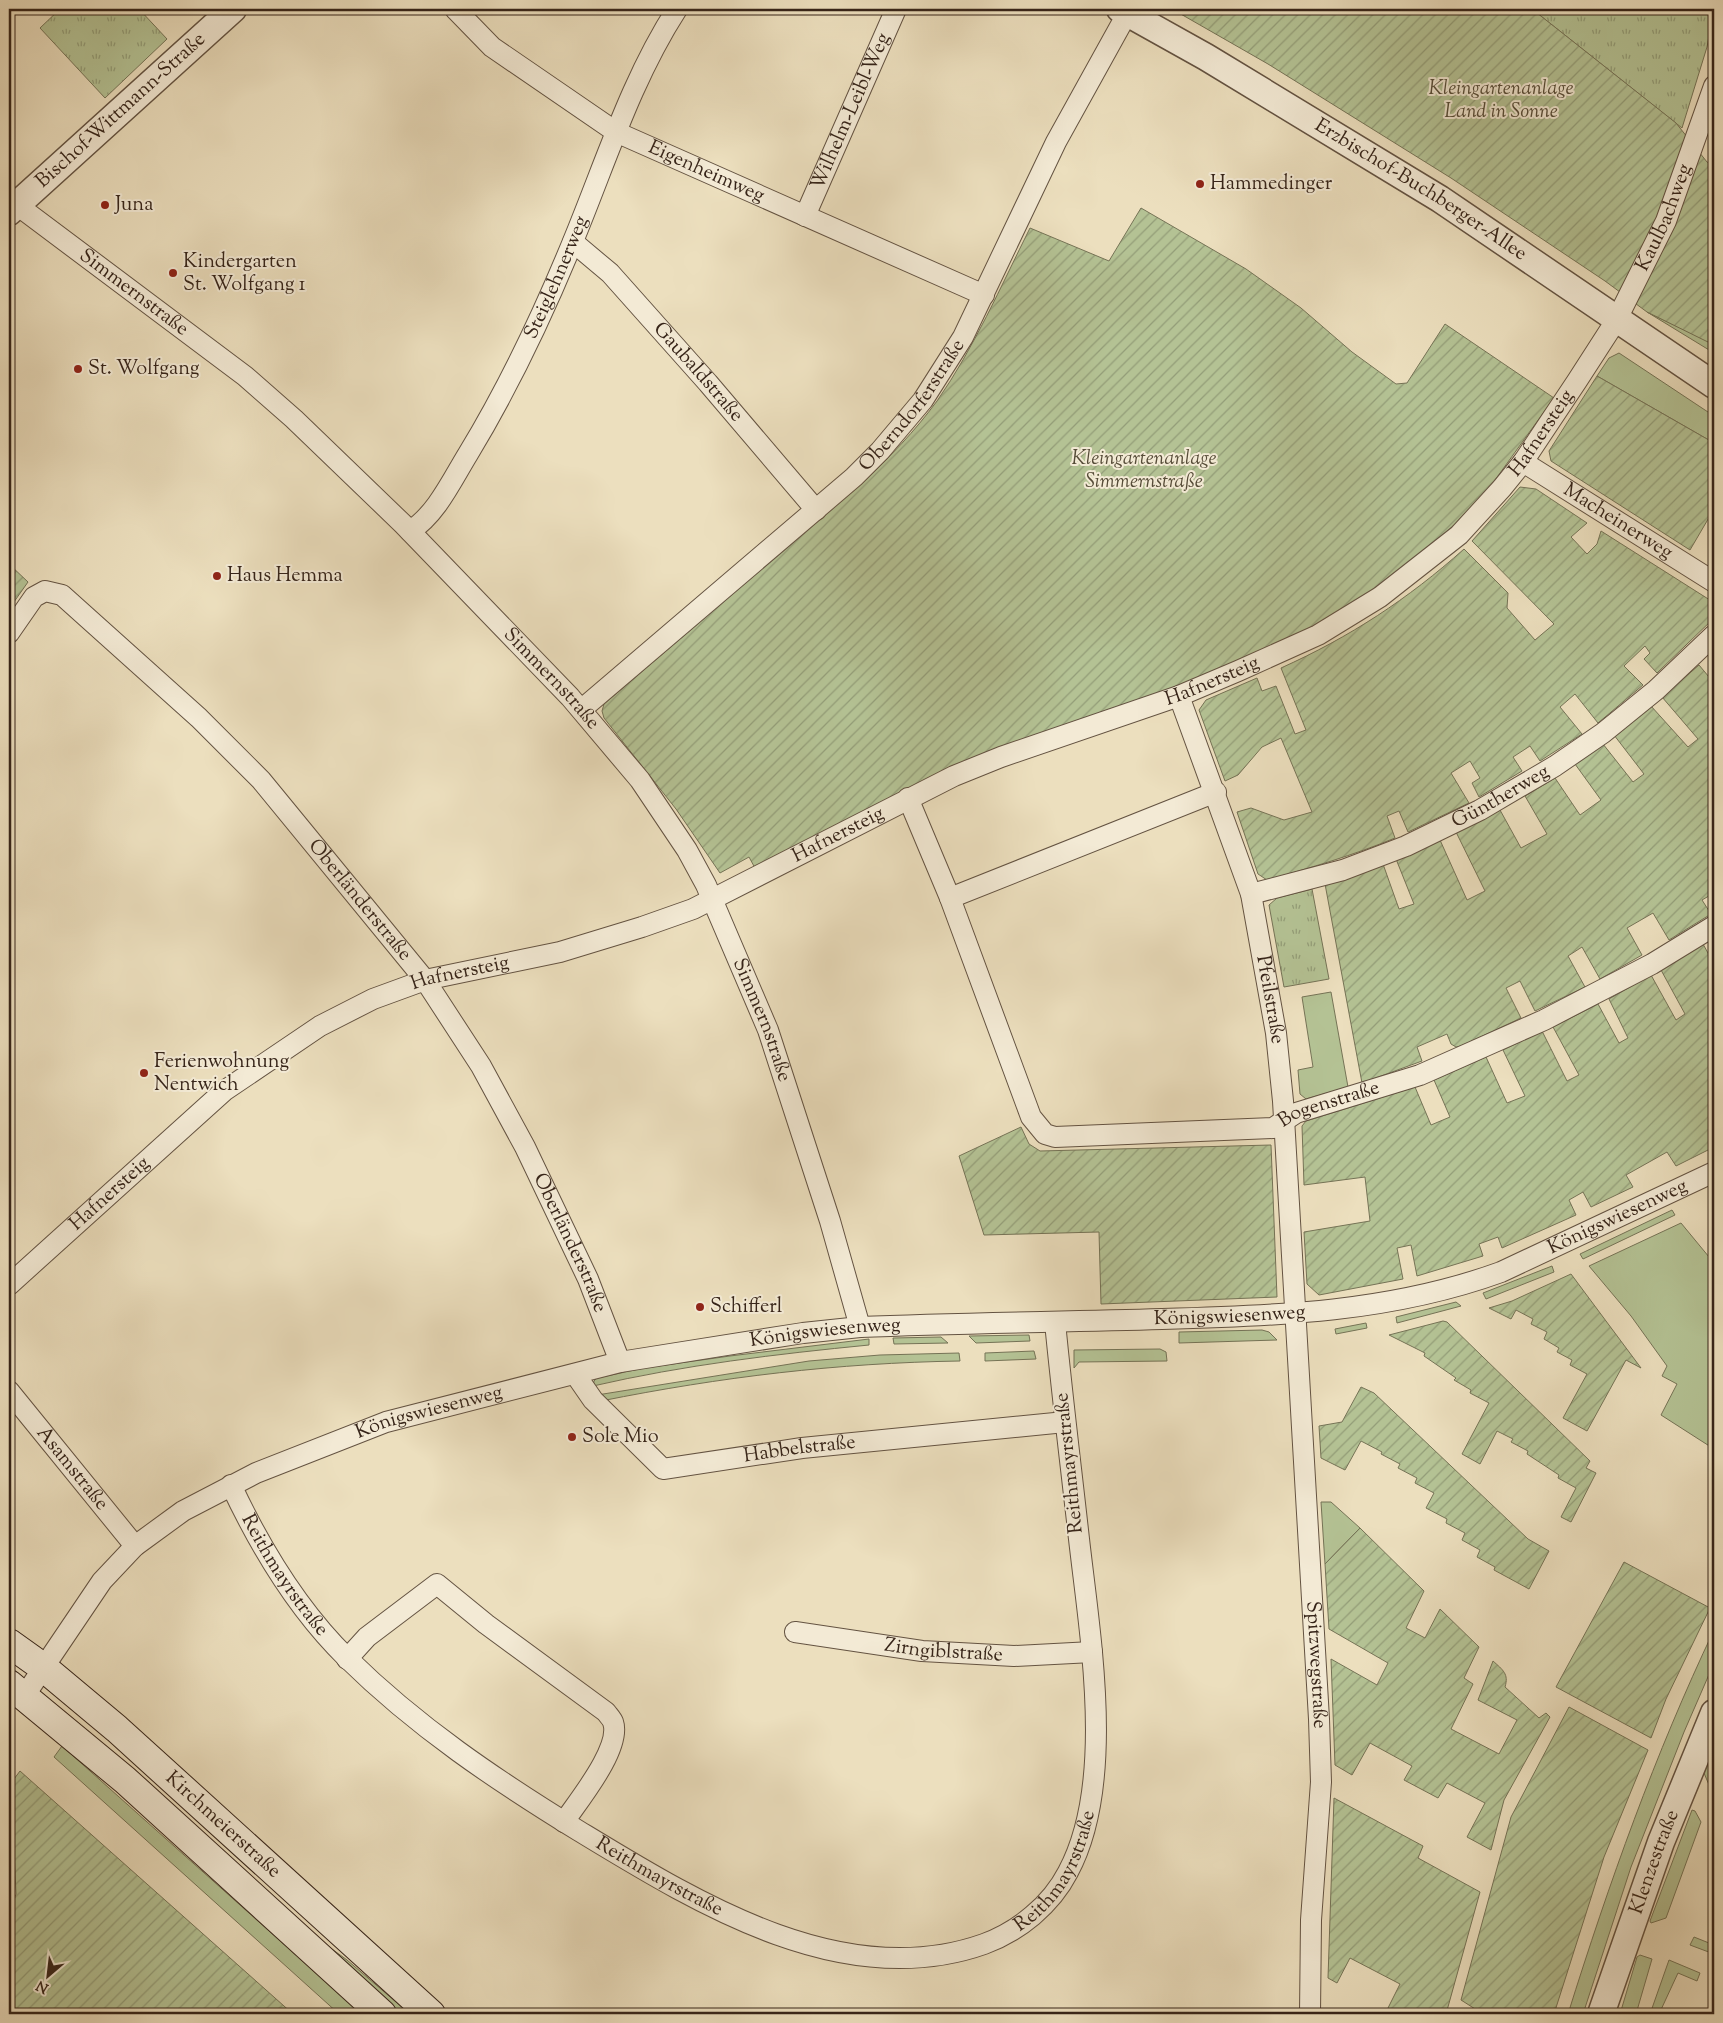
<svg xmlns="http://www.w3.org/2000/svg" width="1723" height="2023" viewBox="0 0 1723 2023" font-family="'Sorts Mill Goudy',serif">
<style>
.grass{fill:#b4c294;stroke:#757356}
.park{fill:url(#park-tufts);stroke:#757356}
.garden{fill:url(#garden-furrows);stroke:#757356}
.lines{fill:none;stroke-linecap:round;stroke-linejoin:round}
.minor-casing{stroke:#645342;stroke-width:22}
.tertiary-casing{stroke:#645342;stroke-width:29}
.secondary-casing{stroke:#362419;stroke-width:30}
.minor{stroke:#f3ead5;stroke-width:20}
.tertiary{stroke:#f3ead5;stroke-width:26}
.secondary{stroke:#f3ead5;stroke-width:28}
.poi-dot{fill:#8f2418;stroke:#f3ead5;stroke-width:2}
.labels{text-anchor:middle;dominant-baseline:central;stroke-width:4;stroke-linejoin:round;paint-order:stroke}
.park-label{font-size:20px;font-style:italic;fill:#564c38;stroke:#f3ead5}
.street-label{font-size:20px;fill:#362419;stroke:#f3ead5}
.poi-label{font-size:20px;fill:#362419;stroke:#f3ead5;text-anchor:start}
</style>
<defs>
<pattern id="park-tufts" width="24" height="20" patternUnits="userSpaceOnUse" patternTransform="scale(1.25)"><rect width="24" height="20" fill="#b4c294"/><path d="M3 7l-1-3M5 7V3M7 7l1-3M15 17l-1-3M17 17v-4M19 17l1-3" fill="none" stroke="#939d78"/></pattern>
<pattern id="garden-furrows" width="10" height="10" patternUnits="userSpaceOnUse" patternTransform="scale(1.25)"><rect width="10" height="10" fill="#b4c294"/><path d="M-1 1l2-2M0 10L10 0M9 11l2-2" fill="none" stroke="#939d78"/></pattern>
</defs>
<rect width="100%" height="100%" fill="#ecdfbe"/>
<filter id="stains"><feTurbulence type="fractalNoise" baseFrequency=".004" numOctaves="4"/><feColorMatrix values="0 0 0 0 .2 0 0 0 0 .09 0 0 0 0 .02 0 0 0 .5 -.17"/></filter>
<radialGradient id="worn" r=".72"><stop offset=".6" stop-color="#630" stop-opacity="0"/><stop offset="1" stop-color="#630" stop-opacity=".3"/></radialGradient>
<g class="grass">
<polygon points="1647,312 1714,344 1714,353"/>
<polygon points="1619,353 1714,416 1714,443 1597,376 1609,358"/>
<polygon points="1331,992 1348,1087 1306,1099 1300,1094 1298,1070 1313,1067 1302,997"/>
<polygon points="1672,1210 1675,1215 1583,1259 1580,1254"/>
<polygon points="1681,1223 1714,1263 1714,1449 1661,1415 1677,1384 1662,1376 1667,1366 1631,1316 1589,1266"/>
<polygon points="1552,1266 1554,1272 1486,1299 1483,1293"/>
<polygon points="1456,1302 1461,1306 1397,1323 1396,1317"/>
<polygon points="1366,1323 1367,1328 1336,1334 1335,1329"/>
<polygon points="1262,1330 1269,1332 1277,1340 1179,1343 1179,1332"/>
<polygon points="1029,1335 1030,1341 976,1343 969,1336"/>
<polygon points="941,1337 948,1343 894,1344 893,1338"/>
<path d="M 869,1339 L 869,1345 C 777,1354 684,1365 593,1386 L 594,1381 L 597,1378 L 644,1368 L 730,1356 Z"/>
<polygon points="1160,1349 1166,1352 1167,1361 1079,1362 1074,1368 1074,1350"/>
<polygon points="1034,1351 1036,1359 985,1361 985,1353"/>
<path d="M 959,1353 L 960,1361 C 837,1363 721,1377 601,1401 L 597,1395 L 809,1361 L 880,1355 Z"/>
<polygon points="1321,1502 1331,1502 1360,1528 1325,1564"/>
<path d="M 1714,1630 L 1714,1663 L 1684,1732 L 1631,1867 L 1583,2014 L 1568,2014 C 1609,1883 1655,1754 1714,1630 Z"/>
<polygon points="62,1746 362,2014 339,2014 54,1757"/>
<polygon points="1709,1759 1714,1762 1712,1792 1704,1773"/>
<polygon points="1692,1810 1695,1811 1701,1822 1666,1918 1651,1923 1650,1921"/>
<polygon points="299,1925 347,1960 410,2014 395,2014"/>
<polygon points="1694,1937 1714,1945 1714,1954 1690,1945"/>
<polygon points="1640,1955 1652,1959 1636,2014 1620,2014 1637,1957"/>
<polygon points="1669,1960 1700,1973 1697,1981 1678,1973 1659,2014 1650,2014"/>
</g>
<g class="park">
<polygon points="60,9 139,9 167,39 105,98 40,28"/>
<polygon points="1532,9 1714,9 1707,47 1682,128"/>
<polygon points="1312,889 1329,979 1284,987 1269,905 1277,898"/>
</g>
<g class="garden">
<polygon points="1172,9 1532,9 1676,123 1707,162 1714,166 1714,345 1647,312 1605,281 1451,178 1268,64"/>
<path d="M 1141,208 L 1246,269 L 1301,308 L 1352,352 L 1396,384 L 1407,383 L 1445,324 L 1554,398 L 1490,487 L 1455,524 L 1405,570 L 1314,628 L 1176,688 L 953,767 L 755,868 L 749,857 L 720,873 L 676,809 L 604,718 L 602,711 L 604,704 L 862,483 C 889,458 915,431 937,401 C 974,348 1001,286 1030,228 L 1109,261 Z"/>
<polygon points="1597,376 1714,443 1714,509 1690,550 1551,461 1549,451"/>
<path d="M 1520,487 L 1536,489 L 1587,523 L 1571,537 L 1587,554 L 1597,544 L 1601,531 L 1713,602 L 1714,618 L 1657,673 L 1644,659 L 1650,653 L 1645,646 L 1624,666 L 1643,685 L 1598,723 L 1575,694 L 1560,707 L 1582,734 L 1540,761 L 1530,746 L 1513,757 L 1522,771 L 1479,797 L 1472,783 L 1480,778 L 1470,761 L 1451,773 L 1469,803 L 1408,832 L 1399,811 L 1387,816 L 1395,838 C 1354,855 1310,868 1267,880 L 1258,874 L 1237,812 L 1251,808 L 1284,820 L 1312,812 L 1281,738 L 1262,747 L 1238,775 L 1225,781 L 1199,710 L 1206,700 L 1257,678 L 1262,691 L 1276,686 L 1295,734 L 1306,730 L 1281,668 C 1350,637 1408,599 1464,549 L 1508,593 L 1507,608 L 1535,640 L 1554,624 L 1472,541 Z"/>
<polygon points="9,564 28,582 9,609"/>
<polygon points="1699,665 1714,683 1714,893 1702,900 1711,914 1669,940 1653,913 1627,928 1642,955 1600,979 1582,947 1568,956 1585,987 1535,1011 1520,981 1506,988 1521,1018 1461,1046 1456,1047 1451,1044 1447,1034 1417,1047 1422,1061 1362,1083 1325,884 1383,864 1399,909 1414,904 1396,859 1440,840 1467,900 1485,891 1456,832 1500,810 1521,848 1547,834 1525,796 1555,778 1580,815 1601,800 1575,764 1603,744 1633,782 1644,774 1614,735 1651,706 1688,747 1698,739 1662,697"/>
<polygon points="1703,944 1714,964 1714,1147 1676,1166 1667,1152 1626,1175 1633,1187 1591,1207 1583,1192 1569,1200 1576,1215 1502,1248 1498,1237 1479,1244 1483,1256 1417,1276 1411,1245 1397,1248 1403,1279 1319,1295 1307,1284 1304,1232 1370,1221 1365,1177 1304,1185 1302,1126 1306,1121 1415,1087 1431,1125 1450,1117 1434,1080 1486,1057 1507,1103 1525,1096 1503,1050 1542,1031 1567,1081 1579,1075 1553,1027 1598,1004 1619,1043 1628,1038 1609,999 1651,975 1676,1020 1685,1014 1661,970"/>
<polygon points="1021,1127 1029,1144 1040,1151 1271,1145 1277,1297 1101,1304 1099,1232 984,1235 959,1156"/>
<polygon points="1571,1274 1641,1368 1626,1360 1587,1431 1563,1418 1587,1374 1570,1365 1572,1360 1557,1352 1559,1348 1544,1339 1547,1332 1531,1324 1533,1319 1516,1310 1511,1319 1489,1308 1512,1301"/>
<polygon points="1443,1321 1447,1322 1590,1461 1586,1468 1596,1473 1571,1522 1561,1517 1576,1488 1558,1478 1559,1475 1527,1454 1528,1451 1511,1442 1513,1439 1497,1431 1480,1464 1462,1454 1489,1403 1470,1393 1471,1390 1454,1380 1456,1378 1424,1356 1425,1353 1389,1335"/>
<polygon points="1361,1387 1374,1393 1528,1539 1549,1551 1529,1589 1494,1570 1495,1567 1477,1557 1480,1550 1462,1540 1465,1533 1446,1523 1447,1519 1426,1508 1434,1493 1415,1483 1417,1478 1398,1468 1400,1464 1381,1454 1382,1452 1361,1441 1345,1470 1321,1458 1319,1426 1342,1422"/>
<path d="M 1360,1528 L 1424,1591 L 1406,1628 L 1425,1638 L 1440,1609 L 1479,1647 L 1464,1678 L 1473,1684 L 1451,1729 L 1499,1754 L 1517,1720 L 1478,1700 L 1493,1661 C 1503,1670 1509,1674 1505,1687 L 1539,1718 L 1546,1713 L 1550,1717 L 1504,1800 L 1491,1850 L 1467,1837 L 1485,1803 L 1447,1783 L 1438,1798 L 1404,1780 L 1412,1766 L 1370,1743 L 1352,1775 L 1335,1765 L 1331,1659 L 1377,1685 L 1388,1663 L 1329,1629 L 1325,1564 Z"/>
<polygon points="1624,1562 1710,1608 1666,1699 1651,1738 1556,1687"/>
<polygon points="1569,1707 1648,1750 1604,1857 1554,2014 1483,2014 1461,2000 1511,1817"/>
<polygon points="20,1771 293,2014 9,2014 9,1916 16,1894 11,1783"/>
<polygon points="1334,1798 1423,1846 1418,1858 1480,1892 1446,2014 1395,2014 1387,2010 1400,1984 1350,1958 1337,1983 1328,1978"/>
</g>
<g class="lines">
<g class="minor-casing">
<g id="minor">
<path id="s1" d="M 455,9 L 492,47 L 616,132 L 984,295"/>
<path id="s2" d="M 9,199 L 245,376 L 294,419 L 403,524 L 570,697 L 640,780 L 687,850 L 706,885 L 768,1030 L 830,1221 L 860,1327"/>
<path id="s3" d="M 805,216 L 896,9"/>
<path id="s4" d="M 573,242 L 610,273 L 708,383 L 816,510"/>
<path id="s5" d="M 1523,462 L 1714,582"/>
<path id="s6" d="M 410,531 C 436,515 452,480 468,454 C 511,383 547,306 578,229 C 608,155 633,77 677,9"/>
<path id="s7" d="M 9,633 L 34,597 L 45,591 L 62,595 L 199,718 L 261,780 L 425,980 L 481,1066 L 525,1147 L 588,1279 L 620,1362"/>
<path id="s8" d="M 1179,696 L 1251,894 L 1276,1033 L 1283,1101 L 1319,1719 L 1321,1782 L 1311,1920 L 1310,2014"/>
<path id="s9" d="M 582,709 L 854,477 L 880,451 L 923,400 L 963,337 L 1056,142 L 1128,12"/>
<path id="s10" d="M 908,798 L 950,898 L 1031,1117 L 1045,1134 L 1055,1137 L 1273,1128 L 1296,1113 L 1420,1075 L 1544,1020 L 1652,964 L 1714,926"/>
<path id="s11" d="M 1251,894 L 1343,870 L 1406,846 L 1480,810 L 1555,766 L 1603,733 L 1656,690 L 1714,635"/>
<polyline points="950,898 1216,792"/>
<path id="s12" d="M 9,1285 L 224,1091 L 320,1026 L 373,999 L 425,980 L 560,952 L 642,927 L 693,909 L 954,776 L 1001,757 L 1179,696 L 1238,671 L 1318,635 L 1380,597 L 1459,535 L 1502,488 L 1523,462 L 1577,381 L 1617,319 L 1666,221 L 1714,86"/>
<path id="s13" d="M 575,1374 L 593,1400 L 663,1469 L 802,1448 L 1065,1422"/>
<path id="s14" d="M 9,1391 L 135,1546"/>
<path id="s15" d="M 231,1485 C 260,1547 298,1610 347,1658 C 417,1727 496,1780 579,1831 C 696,1902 843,1994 984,1944 C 1019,1931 1051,1905 1068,1872 C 1116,1783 1090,1637 1079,1539 C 1071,1467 1062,1395 1055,1322"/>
<path id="s16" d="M 795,1632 L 922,1651 L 1014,1656 L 1092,1652"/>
<path d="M 347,1659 L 367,1637 L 437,1584 L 486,1624 L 606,1712 C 608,1715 612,1719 613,1722 C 622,1748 578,1801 564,1822"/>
<path id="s17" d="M 25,1695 L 102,1581 L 135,1546 L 183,1511 L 256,1473 L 386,1422 L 620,1362 L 803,1333 L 860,1327 C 961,1323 1061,1322 1162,1319 C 1278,1316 1391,1312 1501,1272 L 1714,1172"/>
</g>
</g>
<g class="tertiary-casing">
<g id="tertiary">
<path id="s18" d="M 1120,9 L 1206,57 L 1440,199 L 1714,385"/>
<path id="s19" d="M 9,212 L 233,9"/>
<path id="s20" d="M 1601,2014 L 1661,1842 L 1714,1713"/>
</g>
</g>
<g class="secondary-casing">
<g id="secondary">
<path id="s21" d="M 9,1643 L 44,1668 L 117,1729 L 431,2014"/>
<polyline points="9,1684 125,1780 382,2014"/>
</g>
</g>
<use href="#minor" class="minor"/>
<use href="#tertiary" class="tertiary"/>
<use href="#secondary" class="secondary"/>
</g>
<g class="poi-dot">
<circle cx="1200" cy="184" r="5"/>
<circle cx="105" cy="205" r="5"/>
<circle cx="173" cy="273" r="5"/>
<circle cx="78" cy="369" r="5"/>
<circle cx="217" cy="576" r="5"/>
<circle cx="144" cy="1073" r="5"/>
<circle cx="700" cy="1307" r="5"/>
<circle cx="572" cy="1437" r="5"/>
</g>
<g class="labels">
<g class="park-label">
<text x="1501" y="89">Kleingartenanlage<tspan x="1501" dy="23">Land in Sonne</tspan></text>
<text x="1144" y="459">Kleingartenanlage<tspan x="1144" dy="23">Simmernstraße</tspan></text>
</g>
<g class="street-label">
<text stroke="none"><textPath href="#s19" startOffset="151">Bischof-Wittmann-Straße</textPath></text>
<text stroke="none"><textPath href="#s3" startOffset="114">Wilhelm-Leibl-Weg</textPath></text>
<text stroke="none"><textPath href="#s1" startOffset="302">Eigenheimweg</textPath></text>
<text stroke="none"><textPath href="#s18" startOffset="351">Erzbischof-Buchberger-Allee</textPath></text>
<text stroke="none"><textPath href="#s12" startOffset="2035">Kaulbachweg</textPath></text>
<text stroke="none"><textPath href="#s6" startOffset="295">Steiglehnerweg</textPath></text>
<text stroke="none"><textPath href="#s2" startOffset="156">Simmernstraße</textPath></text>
<text stroke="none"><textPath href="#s4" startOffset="181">Gaubaldstraße</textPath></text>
<text stroke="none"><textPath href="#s9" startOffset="450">Oberndorferstraße</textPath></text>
<text stroke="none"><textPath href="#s12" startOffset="1786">Hafnersteig</textPath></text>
<text stroke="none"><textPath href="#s5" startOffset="112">Macheinerweg</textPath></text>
<text stroke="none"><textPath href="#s2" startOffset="726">Simmernstraße</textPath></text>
<text stroke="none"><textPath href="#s12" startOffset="1366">Hafnersteig</textPath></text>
<text stroke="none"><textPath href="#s11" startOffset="269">Güntherweg</textPath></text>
<text stroke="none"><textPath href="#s12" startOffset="961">Hafnersteig</textPath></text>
<text stroke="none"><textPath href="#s7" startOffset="501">Oberländerstraße</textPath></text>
<text stroke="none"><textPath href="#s12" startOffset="556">Hafnersteig</textPath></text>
<text stroke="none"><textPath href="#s8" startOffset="318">Pfeilstraße</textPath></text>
<text stroke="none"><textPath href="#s2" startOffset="1131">Simmernstraße</textPath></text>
<text stroke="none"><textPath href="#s10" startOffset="654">Bogenstraße</textPath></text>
<text stroke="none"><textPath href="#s12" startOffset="136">Hafnersteig</textPath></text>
<text stroke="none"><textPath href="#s17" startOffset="1726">Königswiesenweg</textPath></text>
<text stroke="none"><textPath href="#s7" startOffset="905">Oberländerstraße</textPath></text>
<text stroke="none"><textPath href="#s17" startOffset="1321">Königswiesenweg</textPath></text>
<text stroke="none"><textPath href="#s17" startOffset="916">Königswiesenweg</textPath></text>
<text stroke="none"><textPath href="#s17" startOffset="511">Königswiesenweg</textPath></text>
<text stroke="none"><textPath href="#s13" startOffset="268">Habbelstraße</textPath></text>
<text transform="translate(1070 1463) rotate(-96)">Reithmayrstraße</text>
<text stroke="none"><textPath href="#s14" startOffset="100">Asamstraße</textPath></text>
<text stroke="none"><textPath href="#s15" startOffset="105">Reithmayrstraße</textPath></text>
<text stroke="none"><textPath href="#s16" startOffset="150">Zirngiblstraße</textPath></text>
<text stroke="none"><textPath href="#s8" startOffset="985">Spitzwegstraße</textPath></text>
<text stroke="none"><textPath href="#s21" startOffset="281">Kirchmeierstraße</textPath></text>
<text stroke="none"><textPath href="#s20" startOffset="161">Klenzestraße</textPath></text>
<text stroke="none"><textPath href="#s15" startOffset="1042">Reithmayrstraße</textPath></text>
<text stroke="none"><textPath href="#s15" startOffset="592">Reithmayrstraße</textPath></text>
</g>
<g class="poi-label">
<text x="1210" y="184">Hammedinger</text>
<text x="115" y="205">Juna</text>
<text x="183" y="262">Kindergarten<tspan x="183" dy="23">St. Wolfgang 1</tspan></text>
<text x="88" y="369">St. Wolfgang</text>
<text x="227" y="576">Haus Hemma</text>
<text x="154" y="1062">Ferienwohnung<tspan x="154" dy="23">Nentwich</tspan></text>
<text x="710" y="1307">Schifferl</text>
<text x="582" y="1437">Sole Mio</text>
</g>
</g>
<rect width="1723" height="2023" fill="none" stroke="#ecdfbe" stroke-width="30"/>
<rect x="10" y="10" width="1703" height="2003" fill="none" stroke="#362419" stroke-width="2.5"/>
<rect x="15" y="15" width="1693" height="1993" fill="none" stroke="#362419"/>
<g transform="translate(48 1976) rotate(208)" stroke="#f3ead5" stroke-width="4" paint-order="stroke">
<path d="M0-4L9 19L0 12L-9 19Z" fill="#362419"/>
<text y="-8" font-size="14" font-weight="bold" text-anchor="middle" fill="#362419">N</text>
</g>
<rect width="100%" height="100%" filter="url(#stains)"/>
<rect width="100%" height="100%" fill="url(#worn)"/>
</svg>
